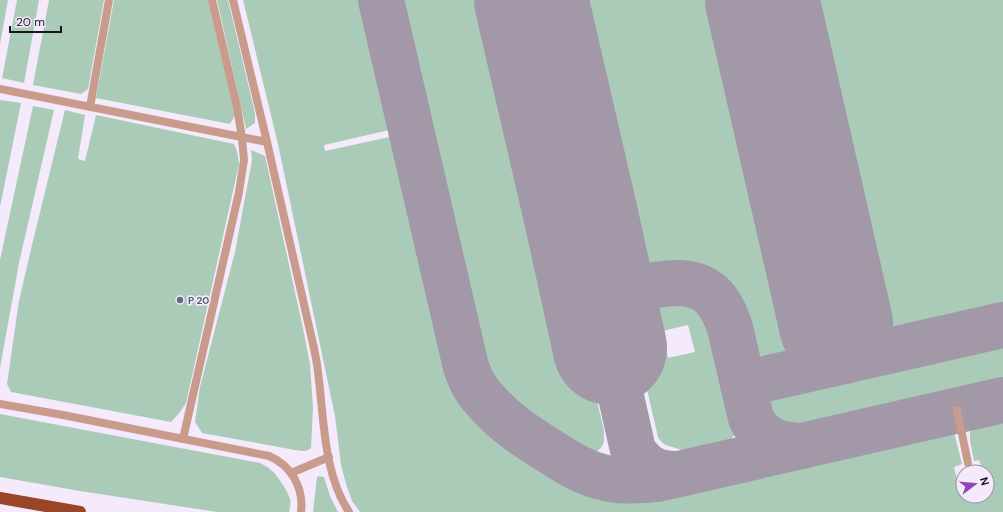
<svg xmlns="http://www.w3.org/2000/svg" width="1003" height="512" viewBox="0 0 1003 512" font-family="'DM Sans',sans-serif">
<style>
.green{fill:#a9cbb7;fill-rule:evenodd}
.lines{fill:none;stroke-linecap:round;stroke-linejoin:round}
.taxiway{stroke:#a298a8;stroke-width:46}
.runway{stroke:#a298a8;stroke-width:114}
.service{stroke:#c89b8c;stroke-width:8}
.trunk{stroke:#994527;stroke-width:12}
.service-dot{fill:#5c6f8a;stroke:#f5e9fc;stroke-width:1.5}
.labels{text-anchor:middle;dominant-baseline:central;stroke-width:3.5;stroke-linejoin:round;paint-order:stroke}
.service-label{font-size:10px;font-weight:bold;fill:#4e5e75;stroke:#f5e9fc;text-anchor:start}
</style>
<rect width="100%" height="100%" fill="#f5e9fc"/>
<g class="green">
<polygon points="0,0 8,0 0,44"/>
<polygon points="17,0 39,0 24,83 2,78"/>
<polygon points="49,0 104,0 88,89 81,94 33,85"/>
<polygon points="114,0 208,0 235,115 230,124 96,98"/>
<polygon points="217,0 228,0 255,113 255,123 246,129"/>
<path d="M 243,0 L 368,0 L 398,128 L 324,145 L 325,151 L 399,135 L 451,358 C 454,371 457,385 466,397 C 489,429 520,447 553,468 C 566,476 580,486 596,491 C 609,495 624,496 638,495 L 952,424 L 962,464 L 954,467 L 960,492 L 963,491 L 963,496 L 987,496 L 987,472 L 983,472 L 979,460 L 974,461 L 970,441 L 970,433 L 972,427 L 981,418 L 1003,413 L 1003,512 L 360,512 L 352,501 L 346,484 L 341,465 L 335,416 L 278,144 Z"/>
<polygon points="395,0 500,0 581,354 586,353 604,431 604,442 601,448 596,452 585,453 570,448 519,415 502,398 492,385 480,369"/>
<polygon points="564,0 1003,0 1003,388 837,425 790,427 784,427 780,425 758,394 743,321 737,304 731,293 721,283 700,270 674,266 659,269 636,268 628,266 624,261"/>
<polygon points="0,100 21,103 0,207"/>
<polygon points="33,106 54,110 19,263 0,368 0,260"/>
<polygon points="65,110 85,115 78,159 85,161 96,115 234,144 237,151 239,164 186,403 180,412 171,422 11,392 7,384 19,301 32,245"/>
<path d="M 251,150 L 265,156 L 304,333 L 310,364 L 313,408 L 311,448 C 307,452 301,451 295,450 L 202,433 L 195,422 L 200,387 L 235,252 L 252,160 Z"/>
<path d="M 676,296 C 698,298 710,304 717,326 L 738,421 C 738,425 739,430 736,433 C 729,444 707,453 694,452 C 688,452 682,450 676,448 C 668,446 662,445 658,437 L 636,342 L 640,341 L 633,306 ZM 688,325 L 695,352 L 668,358 L 662,331 Z"/>
<path d="M 0,414 L 260,463 C 264,465 268,467 271,470 C 277,475 288,491 290,499 C 291,504 290,508 289,512 L 217,512 L 80,491 L 0,477 Z"/>
<polygon points="319,476 324,477 330,496 338,512 313,512 317,477"/>
</g>
<g class="lines">
<g class="taxiway">
<path d="M 381,0 L 466,367 C 469,374 471,381 475,387 C 478,392 482,397 486,401 C 505,423 527,437 551,452 C 568,463 586,474 606,478 C 623,482 640,481 657,479 L 1003,400"/>
<path d="M 590,259 C 594,266 597,276 602,281 C 607,286 615,287 622,287 C 630,288 638,287 646,286 C 656,285 667,283 677,283 C 708,283 721,300 730,328 L 751,418 C 761,440 780,446 803,446"/>
<polyline points="836,324 845,361"/>
<path d="M 610,348 L 633,450 C 643,467 656,474 676,474"/>
<polyline points="743,384 1003,325"/>
</g>
<g class="runway">
<polyline points="531,0 581,216 610,348"/>
<polyline points="762,0 836,324"/>
</g>
<g class="service">
<path d="M 233,0 L 267,142 L 313,344 C 315,353 317,363 318,372 C 324,417 323,473 349,512"/>
<polyline points="0,89 267,142"/>
<polyline points="90,107 109,0"/>
<path d="M 0,404 L 63,415 L 269,456 C 291,465 304,488 301,512"/>
<polyline points="957,410 968,463"/>
<polyline points="183,439 239,192 244,160 242,138 237,107 212,0"/>
<polyline points="291,473 329,457"/>
</g>
<polyline class="trunk" points="0,498 80,512"/>
</g>
<circle class="service-dot" cx="180" cy="300" r="4"/>
<g class="labels">
<g class="service-label">
<text x="188" y="300">P 20</text>
</g>
</g>
<g transform="translate(975 484) rotate(74)"><circle r="19" fill="#f5e9fc" stroke="#9e94a4"/>
<path d="M0-3L7 15L0 10L-7 15Z" fill="#9345b6"/>
<text y="-6" font-size="11" font-weight="bold" text-anchor="middle" fill="#1b141f">N</text>
</g>
<path d="M10 26v6h51v-6" fill="none" stroke="#1b141f" stroke-width="2"/>
<text x="16" y="26" font-size="12" fill="#1b141f" stroke="#f5e9fc" stroke-width="3" paint-order="stroke">20 m</text>
</svg>
